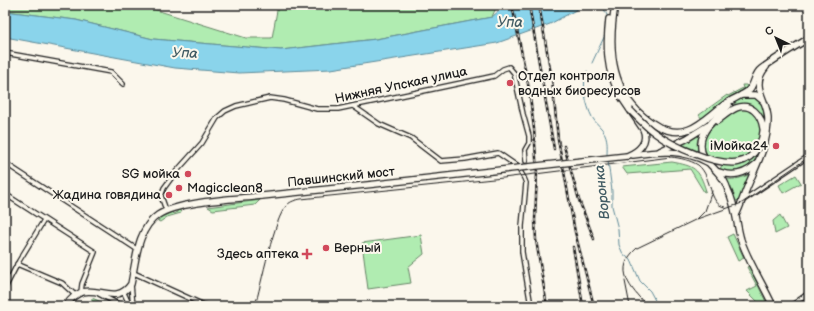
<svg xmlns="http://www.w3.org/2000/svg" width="814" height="311" viewBox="0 0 814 311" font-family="'Balsamiq Sans',sans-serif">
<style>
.green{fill:#b0ecb1;stroke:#668466}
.water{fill:#8ad4eb;stroke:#5e8a98}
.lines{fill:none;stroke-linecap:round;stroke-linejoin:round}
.stream{stroke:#5e8a98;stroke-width:1}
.street-casing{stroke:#1c1c1c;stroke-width:6}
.secondary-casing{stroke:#1c1c1c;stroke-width:8}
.street{stroke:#fbf7ec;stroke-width:3.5}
.secondary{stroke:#fbf7ec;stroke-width:5.5}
.tram{stroke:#1c1c1c;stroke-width:1}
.rail-casing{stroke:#1c1c1c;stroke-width:2.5}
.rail{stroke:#fbf7ec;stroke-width:1;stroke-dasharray:3;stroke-linecap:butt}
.secondary-bridge-casing{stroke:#1c1c1c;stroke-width:8;stroke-linecap:butt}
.secondary-bridge{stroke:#fbf7ec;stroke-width:5.5}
.poi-dot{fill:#d1495b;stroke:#fbf7ec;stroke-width:1.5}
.labels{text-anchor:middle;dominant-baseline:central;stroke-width:4;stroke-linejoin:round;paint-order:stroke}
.poi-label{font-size:13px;fill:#1c1c1c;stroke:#fbf7ec;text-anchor:end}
.street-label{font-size:13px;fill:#1c1c1c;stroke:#fbf7ec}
.water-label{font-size:14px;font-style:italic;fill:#425c64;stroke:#fbf7ec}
</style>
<rect width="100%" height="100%" fill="#fbf7ec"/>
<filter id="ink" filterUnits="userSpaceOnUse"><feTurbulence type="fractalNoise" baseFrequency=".025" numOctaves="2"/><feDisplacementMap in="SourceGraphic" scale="8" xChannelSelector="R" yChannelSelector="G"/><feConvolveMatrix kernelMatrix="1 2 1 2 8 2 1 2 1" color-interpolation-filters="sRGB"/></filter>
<g filter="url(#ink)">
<g class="green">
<polygon points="5,5 140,5 246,38 272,38 278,5 497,5 492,17 376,39 281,50 153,39 76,20 5,11"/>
<polygon points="742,85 746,85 747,86 744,89 727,99 702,119 699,115 727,95 728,96 743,88"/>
<path d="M 746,97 C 762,98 765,105 763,120 L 753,107 L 729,110 L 737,101 Z"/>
<path d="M 744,108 L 755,113 C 757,118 760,123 761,128 C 762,144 748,160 733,161 C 723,161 714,157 705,154 L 703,143 L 704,138 L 708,131 L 732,111 Z"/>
<polygon points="700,133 697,143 698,151 681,144"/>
<path d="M 760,149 L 761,150 C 754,166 738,177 720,169 L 722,165 C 738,167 750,163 760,149 Z"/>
<path d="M 672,162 C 694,166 699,168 706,191 L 704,192 L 690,169 L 627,174 L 622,167 Z"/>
<path d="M 750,174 L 739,200 L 736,201 L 726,179 C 735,180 742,178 750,174 Z"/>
<polygon points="796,175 801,183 783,193 779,185"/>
<polygon points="260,200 255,205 213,210 208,207"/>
<polygon points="177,210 180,210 181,213 167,217 160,222 158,221 160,218 172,212 173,214 177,212"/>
<polygon points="780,215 787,228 775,234 773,221"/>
<polygon points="733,234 744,258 738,261 727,237"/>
<polygon points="421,235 424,254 408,267 411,283 368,289 362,243"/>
<polygon points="749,266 768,306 762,306 747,291 757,286 747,267"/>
<polygon points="92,298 111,306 91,306"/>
</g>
<polygon class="water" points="509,5 585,5 550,24 497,43 331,69 239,73 175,68 5,37 5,11 76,20 153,39 281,50 376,39 492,17 501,9"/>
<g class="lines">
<g class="stream">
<polyline points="602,5 607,15 607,18"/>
<polyline points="592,63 605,35"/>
<path d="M 587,71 C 581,82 586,106 592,117 C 595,123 602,127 605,134 C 608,141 607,148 607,156"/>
<polyline points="608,161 612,191 612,206 618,229 619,245 623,254 631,260 640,281 650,291 658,306"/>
</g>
<g class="street-casing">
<g id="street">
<polyline points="5,53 111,72 123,84"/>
<polyline points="353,106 379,124 411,138 441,161 465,159 498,153 501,155 517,166 524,178 526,183 522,226 522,252 531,306"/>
<polyline points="5,163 138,250"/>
<polyline points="5,194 95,252 82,284 81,292"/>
<polyline points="742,201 809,156"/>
<polyline points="166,210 161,196 164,188 175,173 202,143 217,118 225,111 236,106 270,98 284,100 317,109 338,109 485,78 494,76 503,69 509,67 514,73 523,114 529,136 529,143 525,150 526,161"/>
<polyline points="17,264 62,283 75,295"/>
<polyline points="134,273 206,306"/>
<polyline points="131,284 133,306"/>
<polyline points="5,288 19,261 44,220"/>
<polyline points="124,293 130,306"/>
<polyline points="99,294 122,306"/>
<polyline points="791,306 809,293"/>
</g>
</g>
<g class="secondary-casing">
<g id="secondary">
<path d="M 615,5 C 609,40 609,77 633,106 C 640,115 648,121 659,127 C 688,141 703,120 725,104 C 732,99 742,96 749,90 C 755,84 754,74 761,69 C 776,58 793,48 809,38"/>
<path d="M 609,19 C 606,46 606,71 620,95 C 627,106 635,117 643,129 C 649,142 639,151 627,156"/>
<polyline points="742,95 756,95 763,101"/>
<path d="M 729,105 C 719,115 701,129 701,144 C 700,158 711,164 719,174 C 723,178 726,184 728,190 C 736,206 736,223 741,240 C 749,263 763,284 773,306"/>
<path d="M 717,121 C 723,117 729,111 736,108 C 751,102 761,115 763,128"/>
<polyline points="758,147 762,138 764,126"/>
<polyline points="660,151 686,139 707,126"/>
<path d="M 633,155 C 660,151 681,149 707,162"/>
<path d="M 719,172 C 732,177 745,174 755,165"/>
<path d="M 736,215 C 741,205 744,194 749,183 C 758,162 768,143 768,119 C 768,99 749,87 766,67"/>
<path d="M 66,306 C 87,272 113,311 131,284 C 136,261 137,229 158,215 C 179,201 236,199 262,196 C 342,188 421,179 501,170"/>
</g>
</g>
<use href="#street" class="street"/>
<use href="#secondary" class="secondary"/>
<g class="tram">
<polyline points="697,219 705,211 712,191"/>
<polyline points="625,281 630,306"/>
<path d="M 255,306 C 261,286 274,217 287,205 C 291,201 296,200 301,199 L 503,178 L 671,157 C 680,158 690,160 698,165 C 713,177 708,205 725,207"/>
<path d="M 647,306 C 631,288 612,270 637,248 L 697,219 L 742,203 L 809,157"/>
</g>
<g class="rail-casing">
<g id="rail">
<polyline points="512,5 529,89 534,129 537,173 535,220 536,240 547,306"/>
<polyline points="529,5 554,149"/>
<polyline points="539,5 552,80 558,139 575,232 594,306"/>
<polyline points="564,146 579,200 594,239"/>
<polyline points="573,247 583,306"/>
</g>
</g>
<use href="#rail" class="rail"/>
<g class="secondary-bridge-casing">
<g id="secondary-bridge">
<path d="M 630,110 C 638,118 646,127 655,133 C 672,146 719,167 739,162 C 748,160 754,154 758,147"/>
<polyline points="501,170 627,156"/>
</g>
</g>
<use href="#secondary-bridge" class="secondary-bridge"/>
</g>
</g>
<g class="poi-dot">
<circle cx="510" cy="83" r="4"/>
<circle cx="776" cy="146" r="4"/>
<circle cx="188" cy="174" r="4"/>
<circle cx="179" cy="188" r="4"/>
<circle cx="169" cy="195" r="4"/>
<circle cx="326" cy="248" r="4"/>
<path d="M305 248h4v4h4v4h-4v4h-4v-4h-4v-4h4z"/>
</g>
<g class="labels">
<g class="poi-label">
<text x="518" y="76" text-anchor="start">Отдел контроля<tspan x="518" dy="15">водных биоресурсов</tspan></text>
<text x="768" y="146">iМойка24</text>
<text x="180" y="174">SG мойка</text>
<text x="187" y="188" text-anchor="start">Magicclean8</text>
<text x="161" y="195">Жадина говядина</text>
<text x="334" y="248" text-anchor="start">Верный</text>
<text x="299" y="254">Здесь аптека</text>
</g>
<g class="street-label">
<text transform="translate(401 85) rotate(-12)">Нижняя Упская улица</text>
<text transform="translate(341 177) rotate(-6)">Павшинский мост</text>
</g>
<g class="water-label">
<text x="510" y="22">Упа</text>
<text transform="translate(185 53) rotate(2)">Упа</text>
<text transform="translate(602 192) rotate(-96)">Воронка</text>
</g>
</g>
<rect width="814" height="311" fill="none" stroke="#fbf7ec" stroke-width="20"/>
<rect x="10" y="10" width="794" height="291" fill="none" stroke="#1c1c1c" stroke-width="1.5" filter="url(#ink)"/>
<g transform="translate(776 38) rotate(317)" stroke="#fbf7ec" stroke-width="3" paint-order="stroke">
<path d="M0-3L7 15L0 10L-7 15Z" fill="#1c1c1c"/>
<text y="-6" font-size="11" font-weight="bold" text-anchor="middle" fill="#1c1c1c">С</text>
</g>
</svg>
